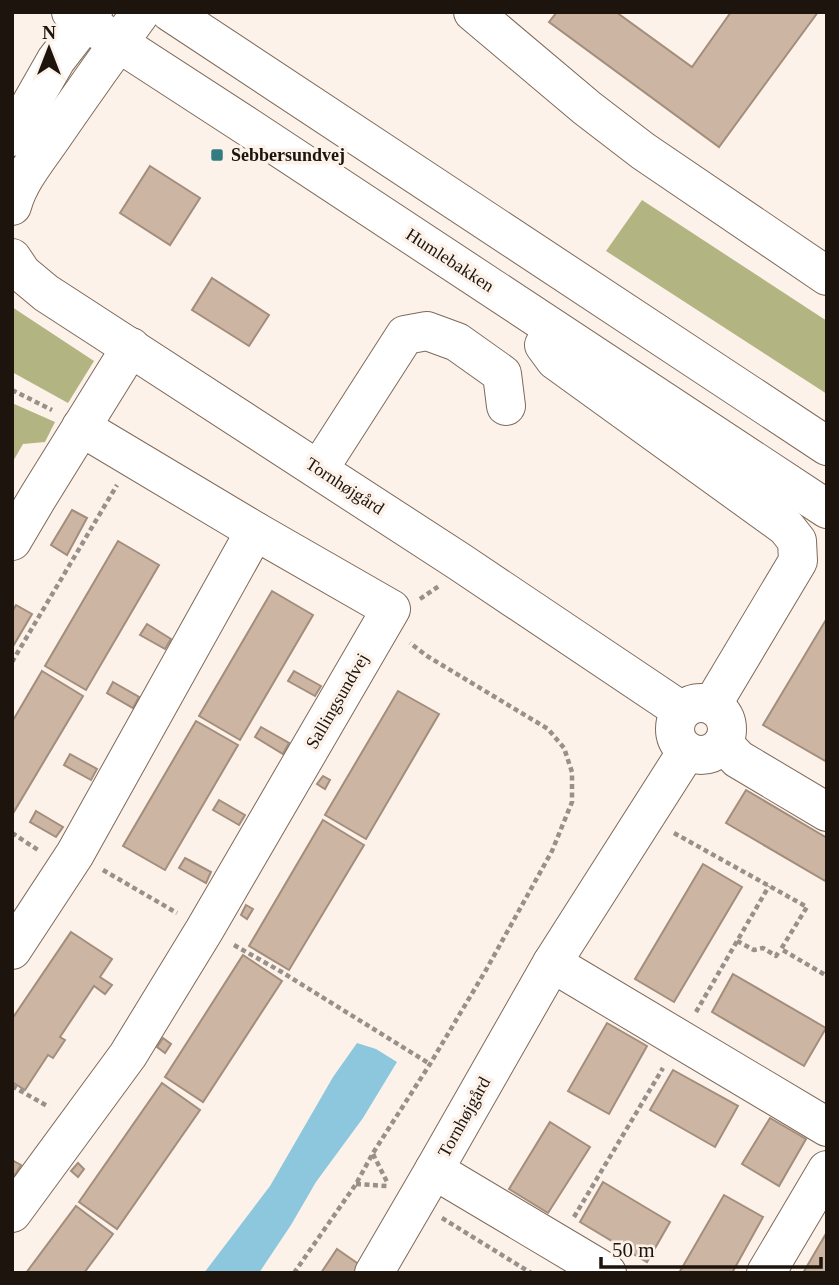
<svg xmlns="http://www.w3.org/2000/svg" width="839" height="1285" viewBox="0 0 839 1285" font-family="'Times New Roman',serif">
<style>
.forest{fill:#b2b482}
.water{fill:#8dc7de}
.building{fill:#ccb5a3;stroke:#a38d7b;stroke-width:2}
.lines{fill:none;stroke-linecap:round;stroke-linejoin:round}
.minor-casing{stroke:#7f6a59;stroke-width:40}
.path{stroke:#999089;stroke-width:4.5;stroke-dasharray:5 3.5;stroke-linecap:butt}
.minor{stroke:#fff;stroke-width:38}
.poi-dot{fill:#337c81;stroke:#fcf2ea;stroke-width:2.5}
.labels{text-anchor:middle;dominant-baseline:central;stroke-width:7;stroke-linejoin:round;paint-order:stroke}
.poi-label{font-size:18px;font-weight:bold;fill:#1c140d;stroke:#fcf2ea;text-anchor:start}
.street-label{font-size:18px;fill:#1c140d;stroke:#fcf2ea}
</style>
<rect width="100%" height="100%" fill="#fcf2ea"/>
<g class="forest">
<polygon points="642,200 827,321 827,394 606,251"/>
<polygon points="12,307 94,361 68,403 12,372"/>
<polygon points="12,403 55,422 45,442 23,444 12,463"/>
</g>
<polygon class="water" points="357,1043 376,1049 397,1062 363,1118 316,1182 291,1225 259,1273 204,1273 270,1186 333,1077"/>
<g class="building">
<polygon points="557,12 616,12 692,67 731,12 818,12 719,147 549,22"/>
<polygon points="150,166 200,198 170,245 120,213"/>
<polygon points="212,278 269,315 249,346 192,310"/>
<polygon points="72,510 87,518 67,555 51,545"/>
<polygon points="118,541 159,565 86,690 45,666"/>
<polygon points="272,591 313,615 240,740 199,716"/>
<polygon points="16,605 32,614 12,648 12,612"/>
<polygon points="827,618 827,762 763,725"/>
<polygon points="147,624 171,639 165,649 140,635"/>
<polygon points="42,671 83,696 12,815 12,722"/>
<polygon points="294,671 321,686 315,696 288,681"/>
<polygon points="113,682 139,697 133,708 107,693"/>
<polygon points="398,691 439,714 366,839 325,815"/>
<polygon points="196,721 238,745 165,870 123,846"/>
<polygon points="261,727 289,743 283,754 255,737"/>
<polygon points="70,754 97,769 91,780 64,765"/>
<polygon points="323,776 330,780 325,789 317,784"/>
<polygon points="746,790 827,838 827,882 726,823"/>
<polygon points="219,800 245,815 239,825 213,810"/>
<polygon points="36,811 63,827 56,837 30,822"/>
<polygon points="323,820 364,845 289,970 249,946"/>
<polygon points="185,858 211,872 206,883 179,868"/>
<polygon points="703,864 742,887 674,1002 635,979"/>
<polygon points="246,905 253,909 247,919 241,915"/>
<polygon points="71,932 112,959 100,977 112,985 105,994 94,986 60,1037 65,1040 53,1058 48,1055 25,1090 12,1082 12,1019"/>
<polygon points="243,955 282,981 203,1102 165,1077"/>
<polygon points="733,974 826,1028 804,1066 712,1012"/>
<polygon points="607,1023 647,1046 609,1114 568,1091"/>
<polygon points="163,1038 171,1044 165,1053 157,1047"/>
<polygon points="673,1070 738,1106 715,1147 650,1110"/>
<polygon points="162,1083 200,1110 117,1229 79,1202"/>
<polygon points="770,1118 806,1139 779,1186 742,1164"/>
<polygon points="550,1122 590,1147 548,1213 509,1189"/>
<polygon points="12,1160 21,1165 15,1175 12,1174"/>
<polygon points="78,1163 84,1169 78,1177 71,1171"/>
<polygon points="603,1182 670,1222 647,1262 580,1222"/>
<polygon points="724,1195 763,1217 732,1273 679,1273"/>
<polygon points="76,1206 113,1234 84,1273 26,1273"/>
<polygon points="827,1232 827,1273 803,1273"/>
<polygon points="337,1249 360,1265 355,1273 321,1273"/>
</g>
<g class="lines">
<g class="minor-casing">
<g id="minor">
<polyline points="71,12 248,127 827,509"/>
<polyline points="170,12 827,446"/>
<polyline points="473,12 587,108 643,151 827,276"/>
<polyline points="12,137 56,60 93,12"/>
<path d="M 12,206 C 19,180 38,158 53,136 C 82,94 111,53 141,12"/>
<polyline points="12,258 22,273 46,293 460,562 682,711"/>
<polyline points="544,345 555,360 786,527 797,541 798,561 712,705"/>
<polyline points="319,469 405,335 427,331 457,342 502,374 506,406"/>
<polyline points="12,541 38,497 131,347"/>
<circle cx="701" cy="729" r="26"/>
<polyline points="723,743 738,759 827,812"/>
<polyline points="12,950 75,854 255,531"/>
<polyline points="552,963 827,1127"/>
<polyline points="434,1170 607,1273"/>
<polyline points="12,1213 128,1055 205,929 391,609 255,531 81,427"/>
<polyline points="374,1273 434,1170 552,963 687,751"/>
<polyline points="766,1273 827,1170"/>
</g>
</g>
<g class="path">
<polyline points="12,390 52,410"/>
<polyline points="420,599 439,586"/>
<polyline points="12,662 117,485"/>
<polyline points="12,833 38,850"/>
<polyline points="674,833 807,907 781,949 827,976"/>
<polyline points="103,870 177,913"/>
<polyline points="737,941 754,950 763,948 776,956 780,950"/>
<polyline points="234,945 280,971 430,1064"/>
<polyline points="696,1012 769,886"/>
<polyline points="12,1086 49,1107"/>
<polyline points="373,1154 388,1184"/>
<polyline points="356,1184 387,1186"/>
<polyline points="574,1217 663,1068"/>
<polyline points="442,1218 531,1273"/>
<polyline points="294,1273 356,1184 373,1153 430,1064 486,970 552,851 572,802 572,772 564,748 548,729 427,656 410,643"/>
</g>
<use href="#minor" class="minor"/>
</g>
<rect class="poi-dot" x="210" y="148" width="14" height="14" rx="3.5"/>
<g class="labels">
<g class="poi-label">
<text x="231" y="155">Sebbersundvej</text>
</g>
<g class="street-label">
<text transform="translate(450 260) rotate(33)">Humlebakken</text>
<text transform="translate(345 486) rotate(33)">Tornhøjgård</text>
<text transform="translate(337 701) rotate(-60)">Sallingsundvej</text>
<text transform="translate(464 1117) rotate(-61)">Tornhøjgård</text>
</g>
</g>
<rect width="839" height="1285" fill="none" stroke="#1c140d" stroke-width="28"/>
<g transform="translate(49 49)" stroke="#fcf2ea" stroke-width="5" paint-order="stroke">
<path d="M0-5L12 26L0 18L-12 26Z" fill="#1c140d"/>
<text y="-10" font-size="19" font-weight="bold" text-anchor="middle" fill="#1c140d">N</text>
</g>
<path d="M601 1257v10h220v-10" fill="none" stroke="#1c140d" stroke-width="3.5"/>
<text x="612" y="1257" font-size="21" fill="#1c140d" stroke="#fcf2ea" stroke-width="5" paint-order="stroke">50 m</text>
</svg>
